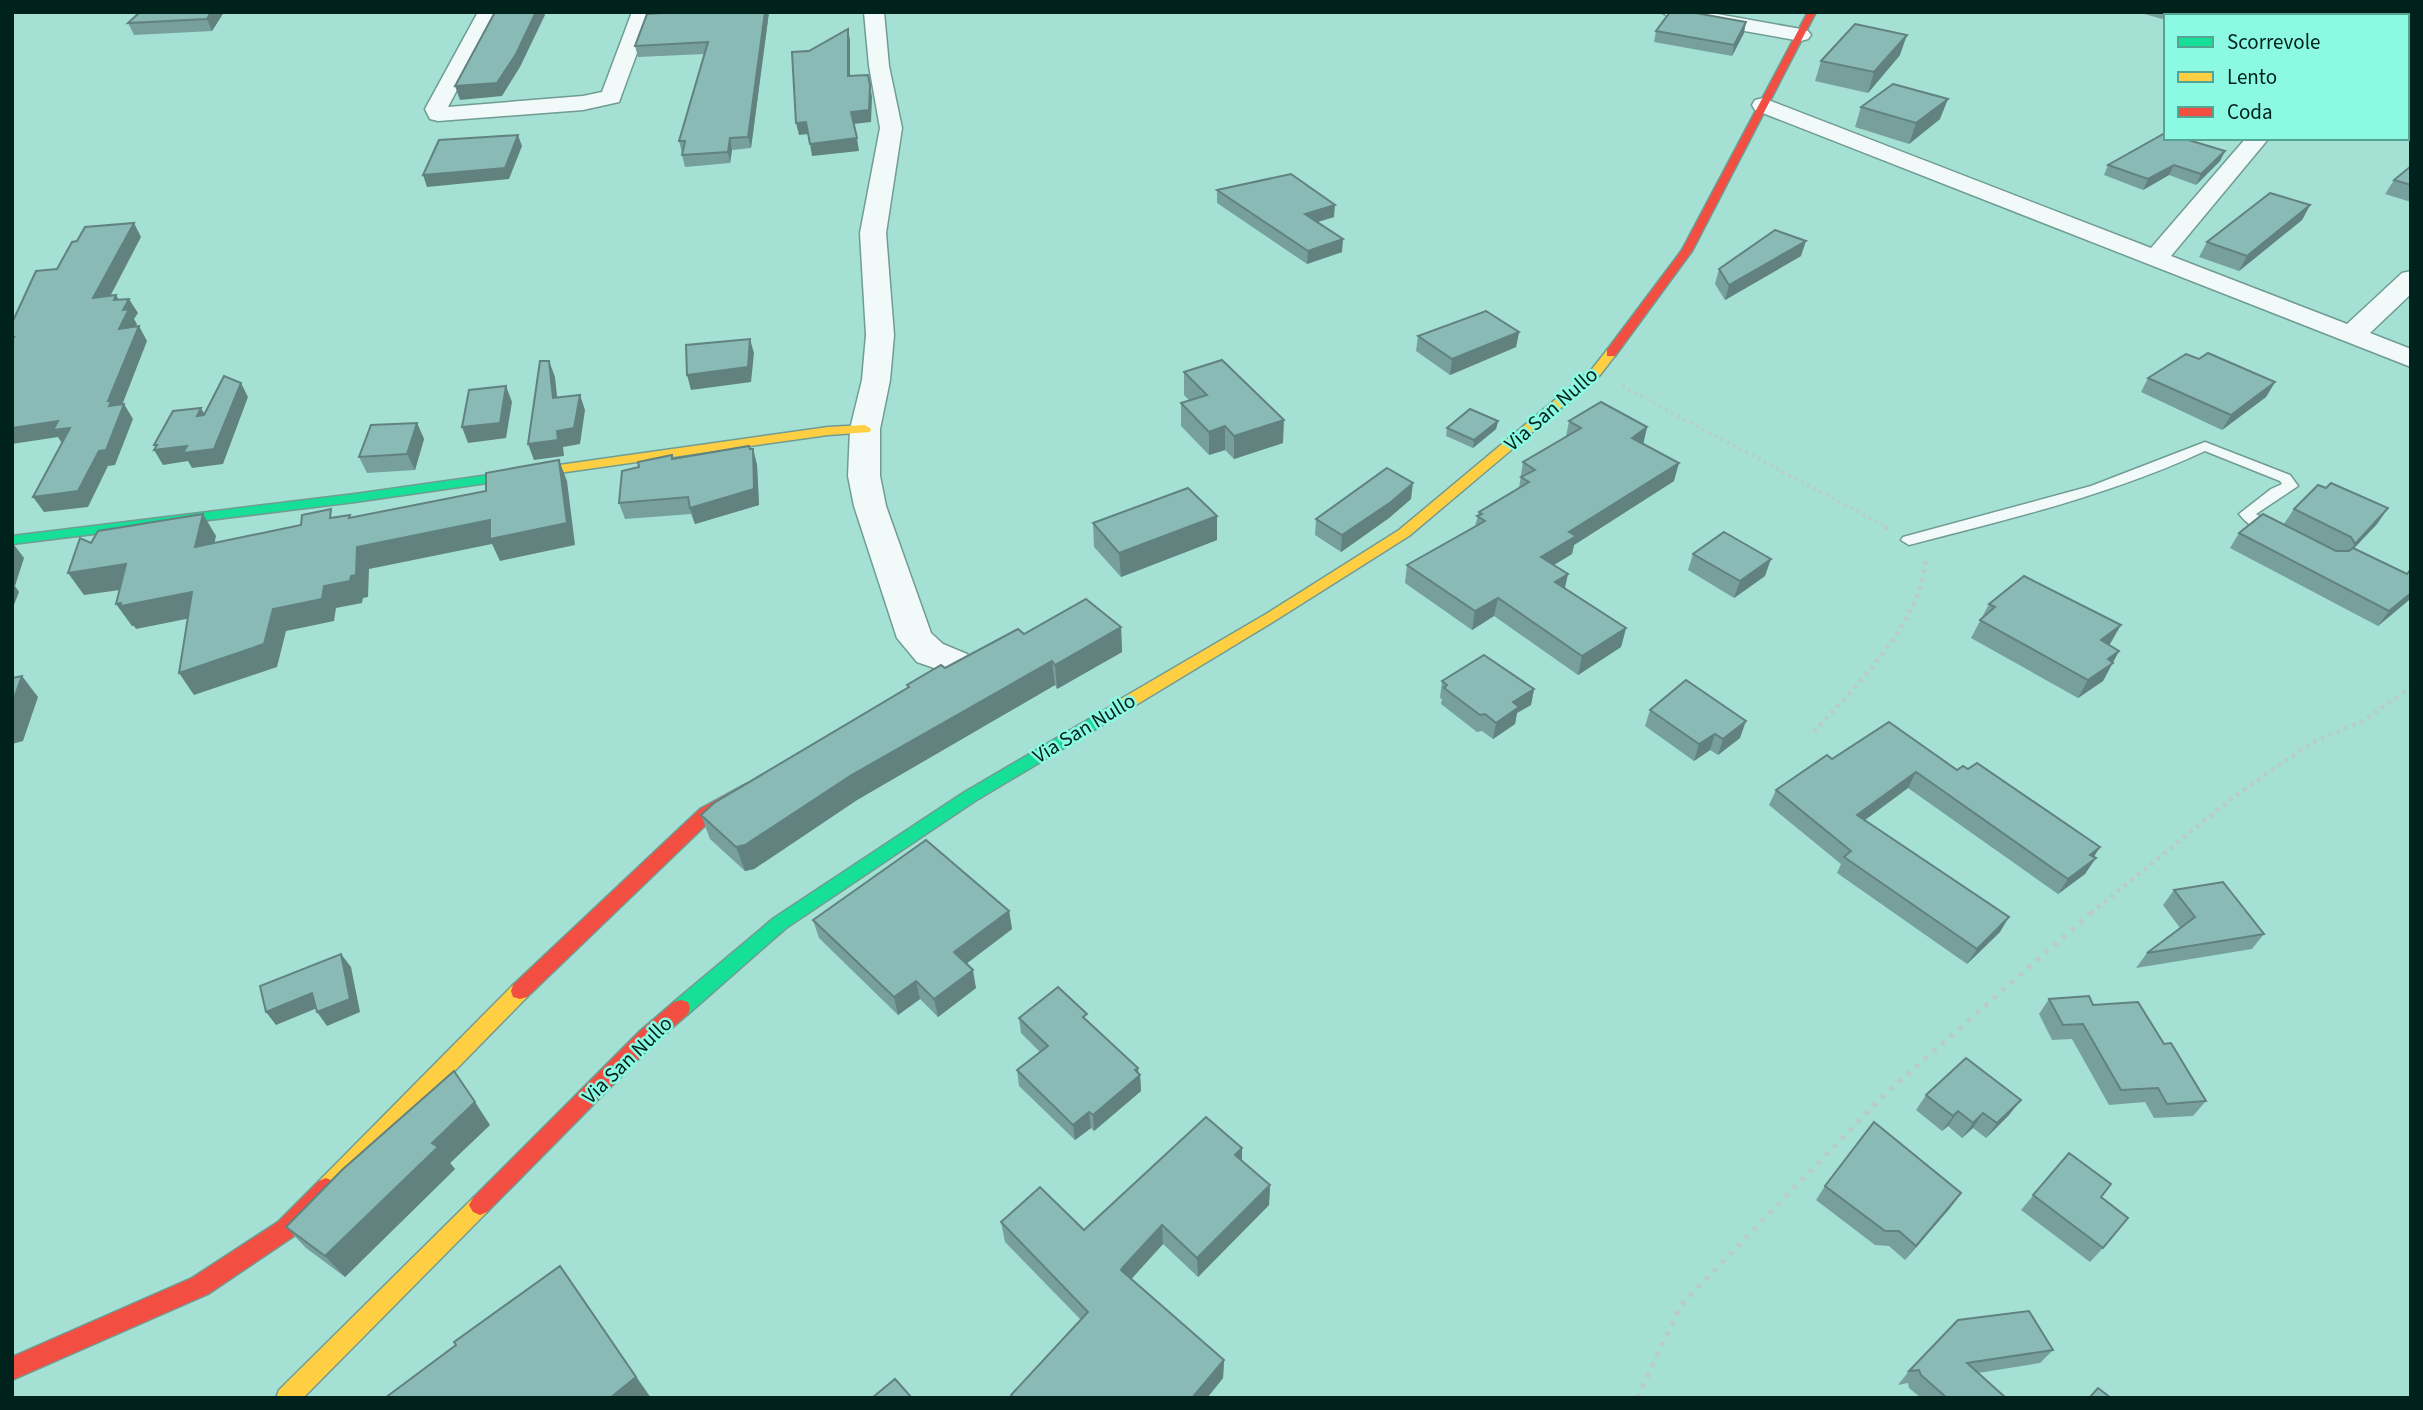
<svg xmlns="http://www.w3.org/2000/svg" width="2423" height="1410" viewBox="0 0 2423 1410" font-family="'Source Sans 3',sans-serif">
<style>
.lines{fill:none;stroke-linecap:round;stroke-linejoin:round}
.lane-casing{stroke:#709c93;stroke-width:3}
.street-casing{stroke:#709c93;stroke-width:3}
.fast-casing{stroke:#709c93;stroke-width:3}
.slow-casing{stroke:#709c93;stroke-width:3}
.jam-casing{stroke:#709c93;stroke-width:3}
.path-far2{stroke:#baccc8;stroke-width:3.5;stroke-dasharray:2.5 4.5;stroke-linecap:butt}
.path-far1{stroke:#baccc8;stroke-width:4.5;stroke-dasharray:3.5 5;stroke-linecap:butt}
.path{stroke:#baccc8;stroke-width:5;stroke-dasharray:4.5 7;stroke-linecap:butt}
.lane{fill:#f1faf9;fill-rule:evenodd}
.street{fill:#f1faf9;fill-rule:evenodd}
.fast{fill:#16e098;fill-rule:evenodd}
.slow{fill:#ffcf43;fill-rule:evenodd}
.jam{fill:#f24e42;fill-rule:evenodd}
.wall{fill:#77a09d}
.shaded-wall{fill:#61827f}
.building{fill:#8abab6;stroke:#61827f;stroke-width:2}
.labels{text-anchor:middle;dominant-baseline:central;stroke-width:5;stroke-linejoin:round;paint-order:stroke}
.street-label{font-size:21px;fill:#00221c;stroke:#8cf9e2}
</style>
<rect width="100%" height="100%" fill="#a4e0d4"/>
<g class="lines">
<g class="lane-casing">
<path id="lane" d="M 2205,442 L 2290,475 L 2298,486 L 2256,514 L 2279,528 L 2282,531 L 2279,534 C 2265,538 2248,525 2239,514 L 2271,489 L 2282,484 L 2280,481 L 2205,451 C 2110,495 2010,519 1909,545 L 1901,540 L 1903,537 L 2091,486 Z"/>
</g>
<g class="street-casing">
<g id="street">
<polygon points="478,12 498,12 448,107 583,96 602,92 632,12 652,12 619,102 583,110 438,121 430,119 425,109"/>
<polygon points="864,12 884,12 889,66 902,128 886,233 894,335 890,380 880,429 880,476 886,506 931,633 943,644 967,654 972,663 967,672 954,675 917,662 897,638 854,506 848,476 850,429 862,380 866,335 860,233 880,128 869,66"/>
<polygon points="1661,12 1706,12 1801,29 1808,31 1811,35 1808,39 1801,41 1671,18"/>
<polygon points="1763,98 2151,248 2246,138 2269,138 2171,256 2347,324 2402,273 2411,271 2411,294 2370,333 2411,349 2411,367 1755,110 1752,105 1755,100"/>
</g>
</g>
<g class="fast-casing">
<g id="fast">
<polygon points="545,467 550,468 550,474 355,502 12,544 12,536 355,494"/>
<polygon points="1125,698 1131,700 1133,704 1131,708 975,801 786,928 688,1014 681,1016 674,1014 672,1008 674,1002 774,918 963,793"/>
</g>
</g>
<g class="slow-casing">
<g id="slow">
<polygon points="1611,349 1617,353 1600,375 1409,536 1276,620 1131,708 1119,708 1117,704 1119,700 1266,614 1399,530 1592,369 1607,350"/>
<polygon points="865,425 871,429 870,432 828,435 545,475 538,471 545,467 828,427"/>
<polygon points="520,983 527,985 529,991 527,997 333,1195 326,1198 319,1195 316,1188 319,1181 513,985"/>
<polygon points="480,1195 487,1198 491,1205 487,1212 303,1398 276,1398 279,1390 473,1198"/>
</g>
</g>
<g class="jam-casing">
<g id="jam">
<polygon points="1808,12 1816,12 1692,251 1615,356 1607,356 1607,350 1682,250"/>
<polygon points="746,784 752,786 754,790 752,794 712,819 527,997 520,999 513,997 511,991 513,985 700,809"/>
<polygon points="681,1000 688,1002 690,1008 688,1014 653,1044 487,1212 480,1215 473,1212 469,1205 473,1198 639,1032 674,1002"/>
<polygon points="326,1178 333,1181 336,1188 333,1195 294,1236 208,1294 12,1380 12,1357 192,1278 278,1222 319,1181"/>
</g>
</g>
<polyline class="path-far2" points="1622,386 1888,528"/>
<g class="path-far1">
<polyline points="1885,527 1889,529"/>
<path d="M 1814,732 C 1856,685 1922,623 1926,557"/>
<polyline points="2091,913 2231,799 2313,742 2363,721 2411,687"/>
</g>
<polyline class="path" points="1637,1398 1681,1305 1886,1093 2093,911"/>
<use href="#lane" class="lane"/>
<use href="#street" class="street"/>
<use href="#fast" class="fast"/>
<use href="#slow" class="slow"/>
<use href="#jam" class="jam"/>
</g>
<g class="wall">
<polygon points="224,12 212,31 134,35 128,23"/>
<polygon points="675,12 769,12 751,148 732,150 730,163 685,167 682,155 683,153 682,153 679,141 704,54 638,57 635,46"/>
<polygon points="2137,12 2324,12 2327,16 2166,16 2166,20"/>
<polygon points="1656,31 1744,33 1732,56 1654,42"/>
<polygon points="1900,55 1868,93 1815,81 1821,61"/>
<polygon points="1861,107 1940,119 1909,144 1855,127"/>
<polygon points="2225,151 2220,161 2196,185 2169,175 2143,190 2104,175 2108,165"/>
<polygon points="2411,166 2411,202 2385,194 2394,180"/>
<polygon points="1217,190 1334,217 1318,222 1342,252 1307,264 1217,203"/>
<polygon points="2310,205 2302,220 2239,271 2199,257 2207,242"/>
<polygon points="1801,256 1725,300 1715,284 1719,269"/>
<polygon points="1519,332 1516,347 1450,375 1416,351 1418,336"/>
<polygon points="2199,359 2275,382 2266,397 2222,430 2141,392 2148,378"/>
<polygon points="1184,372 1283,443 1234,459 1225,450 1209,455 1181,426 1181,403 1189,400 1184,395"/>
<polygon points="1498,421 1496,429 1473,448 1446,436 1447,428"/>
<polygon points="1569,421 1647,427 1643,444 1674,481 1574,545 1572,554 1554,565 1568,574 1564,588 1626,628 1621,647 1578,675 1494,616 1472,630 1405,583 1407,565 1475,526 1479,512 1519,488 1523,462 1566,437"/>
<polygon points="417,423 424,439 415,470 367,473 359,457"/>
<polygon points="753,449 757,465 759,505 695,524 691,514 625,519 619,503 639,467 673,459"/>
<polygon points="2326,488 2388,508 2377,524 2354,548 2407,574 2411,569 2411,601 2409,600 2378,626 2230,548 2239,533 2283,525 2294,509"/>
<polygon points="1411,499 1389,518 1341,552 1315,535 1316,519"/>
<polygon points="1217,516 1217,540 1121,577 1094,547 1093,523"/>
<polygon points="1693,554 1765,576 1734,598 1688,570"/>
<polygon points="1989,604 2110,644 2109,645 2119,651 2103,681 2078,698 1971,638"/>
<polygon points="1121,627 1122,652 1057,689 1055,685 857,800 754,869 745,871 710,839 701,815 908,687 907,685 1024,634"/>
<polygon points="1442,681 1534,689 1531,705 1517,713 1515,724 1493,739 1482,731 1477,732 1441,704 1442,699 1440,698"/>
<polygon points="1650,710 1740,738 1718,755 1710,750 1694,761 1645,726"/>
<polygon points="1832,759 1957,770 2100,847 2094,857 2085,874 2058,894 1908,788 1865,820 2000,932 1967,964 1837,873 1841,864 1769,805 1776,790"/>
<polygon points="2174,890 2264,934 2252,949 2136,968 2147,953 2180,928 2163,905"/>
<polygon points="1009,911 1012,929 966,964 976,988 938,1017 920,999 898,1015 819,938 813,920"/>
<polygon points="2049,999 2093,1005 2164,1044 2206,1101 2193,1116 2154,1118 2145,1102 2109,1105 2072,1039 2052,1040 2039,1014"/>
<polygon points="1019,1018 1088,1022 1140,1075 1141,1091 1094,1131 1091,1128 1075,1140 1019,1086 1017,1070 1040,1052 1021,1033"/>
<polygon points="1926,1095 2009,1115 1986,1138 1973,1128 1962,1138 1948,1126 1942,1131 1916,1110"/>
<polygon points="490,1125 450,1163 455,1169 345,1277 306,1248 286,1227"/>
<polygon points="2069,1153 2101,1197 2103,1248 2090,1262 2021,1210"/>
<polygon points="1242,1161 1270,1185 1269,1205 1198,1277 1163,1244 1131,1279 1224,1360 1223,1378 1207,1398 1012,1398 1011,1395 1081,1320 1005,1242 1001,1222 1084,1230"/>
<polygon points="1825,1186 1961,1193 1950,1208 1905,1260 1889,1246 1875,1245 1816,1200"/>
<polygon points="2053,1350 2040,1363 1978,1373 2006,1398 1921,1398 1909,1388 1908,1383 1898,1385 1909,1371"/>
</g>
<g class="shaded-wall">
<polygon points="211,12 224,12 212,31 207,19"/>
<polygon points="536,12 544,12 545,15 520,67 502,96 460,100 455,86"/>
<polygon points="765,12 769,12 751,148 748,137"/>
<polygon points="1746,22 1744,33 1732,56 1734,45"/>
<polygon points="848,29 850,40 850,88 848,76"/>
<polygon points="1907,35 1900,55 1868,93 1874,72"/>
<polygon points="870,85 872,97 871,122 853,124 851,112"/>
<polygon points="1948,99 1940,119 1909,144 1916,123"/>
<polygon points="806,122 808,134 799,135 796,123"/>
<polygon points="518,135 522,146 509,179 427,187 423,175"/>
<polygon points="730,138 732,150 730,163 728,152"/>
<polygon points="857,138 859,151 812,156 810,144"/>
<polygon points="2225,151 2220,161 2196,185 2201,174"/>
<polygon points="2174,165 2169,175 2143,190 2148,179"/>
<polygon points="1335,205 1334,217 1304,226 1305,214"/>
<polygon points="2310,205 2302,220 2239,271 2247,256"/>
<polygon points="134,223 141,237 102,312 93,298"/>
<polygon points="1343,239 1342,252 1307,264 1308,251"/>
<polygon points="1806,241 1801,256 1725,300 1729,285"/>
<polygon points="116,295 124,309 129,299 138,313 134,319 137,324 127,343 119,329 114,300"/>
<polygon points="139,326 147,341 119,413 124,404 133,419 115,465 108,466 88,507 44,512 33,497 99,451 109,406 108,401"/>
<polygon points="1519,332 1516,347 1450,375 1452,359"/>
<polygon points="750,339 754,353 751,382 691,390 687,375"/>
<polygon points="549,361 555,377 559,414 553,398"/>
<polygon points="2275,382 2266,397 2222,430 2231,415"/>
<polygon points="241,383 248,397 223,464 192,468 188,461 163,465 154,450 157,450 154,445 187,446"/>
<polygon points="506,386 512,402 506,438 468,443 462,427"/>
<polygon points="580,395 585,410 580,444 563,447 564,456 534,460 528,444 557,431"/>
<polygon points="201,408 209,422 197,416"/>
<polygon points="1284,420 1283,443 1234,459 1234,436"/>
<polygon points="58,421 70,428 63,445 58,437 12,444 12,428"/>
<polygon points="1498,421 1496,429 1473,448 1474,440"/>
<polygon points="417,423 424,439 415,470 407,454"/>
<polygon points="1225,426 1225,450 1209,455 1209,432"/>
<polygon points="1647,427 1643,445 1632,438"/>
<polygon points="753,449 757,465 759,505 695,524 690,508"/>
<polygon points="559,460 567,481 575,545 500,561 492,544 369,569 368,597 363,598 362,603 336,608 334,621 286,631 277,667 194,695 179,673 273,609 324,586 357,547"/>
<polygon points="1679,463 1674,481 1574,545 1572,554 1537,575 1541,557 1569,532"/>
<polygon points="1413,483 1411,499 1389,518 1341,552 1342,535"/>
<polygon points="2388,508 2377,524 2343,560 2355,544"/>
<polygon points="203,514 216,536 209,569 195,547"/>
<polygon points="1217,516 1217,540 1121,577 1119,553"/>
<polygon points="12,542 24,558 15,586 19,592 12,610"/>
<polygon points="1771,559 1765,576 1734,598 1740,581"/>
<polygon points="126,564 141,587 84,595 68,573"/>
<polygon points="1568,574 1564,592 1555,582"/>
<polygon points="192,592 206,615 136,629 134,626 132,626 116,604"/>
<polygon points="2411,593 2411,597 2409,600 2378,626 2389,611"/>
<polygon points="1498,598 1494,616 1472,630 1475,611"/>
<polygon points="2121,625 2110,644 2090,658 2101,640"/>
<polygon points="1121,627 1122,652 1057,689 1055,665"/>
<polygon points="1626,628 1621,647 1578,675 1582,656"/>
<polygon points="2119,651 2103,681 2078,698 2088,680 2108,659"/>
<polygon points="1052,661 1055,685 857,800 754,869 745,871 736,847 850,776"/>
<polygon points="22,676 38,697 23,741 12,744 12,704"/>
<polygon points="1534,689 1531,705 1517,713 1515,724 1493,739 1496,723 1513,702"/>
<polygon points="1746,721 1740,738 1718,755 1723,739"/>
<polygon points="1715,734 1710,750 1694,761 1699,744"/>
<polygon points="1916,772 1908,788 1850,831 1857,815"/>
<polygon points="2100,847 2090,862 2096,858 2085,874 2058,894 2068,879 2090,855"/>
<polygon points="1009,911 1012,929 958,970 954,952"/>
<polygon points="2009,917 2000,932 1967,964 1977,949"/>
<polygon points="341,954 351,967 360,1012 327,1026 317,1012"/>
<polygon points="973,970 976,988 938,1017 934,999"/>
<polygon points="916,981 920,999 898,1015 894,997"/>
<polygon points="312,993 322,1006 276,1025 266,1012"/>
<polygon points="1138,1068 1139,1077 1140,1075 1141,1091 1094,1131 1093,1115"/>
<polygon points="2021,1100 2009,1115 1986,1138 1997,1123"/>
<polygon points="475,1102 490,1125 450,1163 455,1169 345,1277 325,1256 432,1143"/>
<polygon points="1958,1111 1948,1126 1942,1131 1953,1116"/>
<polygon points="1089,1112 1091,1128 1075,1140 1073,1125"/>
<polygon points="1983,1113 1973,1128 1962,1138 1973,1123"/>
<polygon points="1242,1148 1242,1168 1235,1155"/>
<polygon points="1270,1185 1269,1205 1198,1277 1197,1258"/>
<polygon points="1961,1193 1950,1208 1905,1260 1916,1246"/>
<polygon points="1162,1225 1163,1244 1125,1286 1121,1270 1123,1267"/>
<polygon points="560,1266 651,1398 610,1398"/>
<polygon points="1224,1360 1223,1378 1207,1398 1192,1398"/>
</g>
<g class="building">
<polygon points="140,12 211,12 207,19 128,23"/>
<polygon points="495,12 536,12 516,54 497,83 455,86"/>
<polygon points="675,12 765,12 748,137 730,138 728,152 682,155 685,141 679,141 708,42 635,46 647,14"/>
<polygon points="1670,12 1690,12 1746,22 1734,45 1656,31"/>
<polygon points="2190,12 2324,12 2327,16 2204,16"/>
<polygon points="1855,24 1907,35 1874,72 1821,61"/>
<polygon points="848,29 848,76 868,75 870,85 869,110 851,112 857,138 810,144 806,122 796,123 792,52 809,51"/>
<polygon points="1893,84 1948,99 1916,123 1861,107"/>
<polygon points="2165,133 2166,138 2182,138 2225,151 2201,174 2174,165 2148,179 2108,165"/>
<polygon points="518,135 505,168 423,175 439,140"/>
<polygon points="2411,166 2411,185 2394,180"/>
<polygon points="1291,174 1335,205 1305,214 1343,239 1308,251 1217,190"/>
<polygon points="2270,193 2310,205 2247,256 2207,242"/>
<polygon points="134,223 93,298 116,295 114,300 129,299 123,310 129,309 119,329 139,326 108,401 111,401 109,406 124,404 106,450 99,451 78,491 33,497 70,428 53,430 58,421 12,428 12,340 14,337 12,337 12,323 36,271 57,269 72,242 77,241 85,227"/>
<polygon points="1775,230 1806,241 1729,285 1719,269"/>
<polygon points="1486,311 1519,332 1452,359 1418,336"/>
<polygon points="750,339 748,367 687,375 686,345"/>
<polygon points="2208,353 2275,382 2231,415 2148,378 2186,354 2199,359"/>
<polygon points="1222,360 1284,420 1234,436 1225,426 1209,432 1181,403 1207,395 1184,372"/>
<polygon points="540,361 549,361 553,398 580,395 574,428 557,431 558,440 528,444"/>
<polygon points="224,376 241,383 214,449 183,453 187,446 154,450 157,445 154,445 173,411 201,408 197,416 204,415"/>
<polygon points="506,386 500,423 462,427 469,390"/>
<polygon points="1601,402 1647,427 1632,438 1679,463 1569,532 1576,536 1541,557 1568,574 1555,582 1626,628 1582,656 1498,598 1475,611 1407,565 1485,521 1477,516 1482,514 1479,512 1529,482 1521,477 1535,470 1523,462 1581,428 1569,421"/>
<polygon points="1470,409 1498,421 1474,440 1447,428"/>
<polygon points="417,423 407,454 359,457 371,425"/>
<polygon points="749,446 750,449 753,449 754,489 690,508 688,497 619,503 622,471 639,467 638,462 672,455 672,459"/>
<polygon points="559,460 567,523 490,539 490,520 357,547 356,575 351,576 350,581 324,586 322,599 273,609 264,644 179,673 192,592 121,606 121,603 116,604 126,564 68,573 80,538 91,543 98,531 203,514 195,547 301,525 302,515 331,509 330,518 350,515 349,518 486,491 486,473"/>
<polygon points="1387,468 1413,483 1391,502 1342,535 1316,519"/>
<polygon points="2331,483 2388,508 2355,544 2351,537 2294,509 2318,485 2326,488"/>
<polygon points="1188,488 1217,516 1119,553 1093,523"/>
<polygon points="2263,514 2336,551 2349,551 2353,548 2407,574 2411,569 2411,593 2389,611 2239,533"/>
<polygon points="1724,532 1771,559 1740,581 1693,554"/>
<polygon points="2024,576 2121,625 2101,640 2119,651 2108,659 2113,663 2088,680 1980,620 1995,607 1989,604"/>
<polygon points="1086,599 1121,627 1055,665 1052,661 850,776 745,845 736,847 701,815 714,803 909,687 907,685 941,665 945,668 1018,629 1024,634"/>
<polygon points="1484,655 1534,689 1513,702 1519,707 1496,723 1485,714 1480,715 1444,688 1447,685 1442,681"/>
<polygon points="22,676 12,704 12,678"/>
<polygon points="1686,680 1746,721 1723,739 1715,734 1699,744 1650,710"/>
<polygon points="1889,722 1957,770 1963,766 1968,769 1977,763 2100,847 2090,855 2096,858 2068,879 1916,772 1857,815 2009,917 1977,949 1844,857 1851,851 1776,790 1827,755 1832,759"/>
<polygon points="926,840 1009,911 954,952 973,970 934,999 916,981 894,997 813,920"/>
<polygon points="2223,882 2264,934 2147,953 2195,917 2174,890"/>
<polygon points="341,954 350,999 317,1012 312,993 266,1012 260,986"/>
<polygon points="1058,987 1087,1014 1083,1017 1138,1068 1135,1070 1140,1075 1093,1115 1089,1112 1073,1125 1017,1070 1048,1046 1019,1018"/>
<polygon points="2089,996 2093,1005 2138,1002 2164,1044 2171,1043 2206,1101 2167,1104 2158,1088 2121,1090 2083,1024 2063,1025 2049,999"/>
<polygon points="1966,1058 2021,1100 1997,1123 1983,1113 1973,1123 1958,1111 1953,1116 1926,1095"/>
<polygon points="454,1071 475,1102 432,1143 438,1147 325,1256 286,1227 342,1170"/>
<polygon points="1206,1117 1242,1148 1235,1155 1270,1185 1197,1258 1162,1225 1123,1267 1121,1270 1224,1360 1192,1398 1014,1398 1011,1395 1088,1312 1001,1222 1040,1187 1084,1230"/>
<polygon points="1874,1122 1961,1193 1916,1246 1899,1231 1885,1231 1825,1186"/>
<polygon points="2069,1153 2111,1184 2101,1197 2128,1218 2103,1248 2033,1195"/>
<polygon points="560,1266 636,1377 610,1398 385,1398 456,1345 454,1342"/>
<polygon points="2029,1311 2053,1350 1967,1363 2006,1398 1947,1398 1921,1375 1919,1370 1909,1371 1958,1320"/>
<polygon points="895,1379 912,1398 872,1398"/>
<polygon points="2098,1388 2111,1398 2089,1398"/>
</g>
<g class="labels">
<g class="street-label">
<text transform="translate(1551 409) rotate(-41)">Via San Nullo</text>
<text transform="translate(1084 728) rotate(-31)">Via San Nullo</text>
<text transform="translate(627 1060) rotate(-44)">Via San Nullo</text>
</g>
</g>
<rect width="2423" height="1410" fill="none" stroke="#00221c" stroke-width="28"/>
<rect x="2164" y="14" width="245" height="126" fill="#8cf9e2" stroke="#54a393" stroke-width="2"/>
<rect x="2178" y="37" width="35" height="10" fill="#16e098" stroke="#54a393" stroke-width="2"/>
<text x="2227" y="49" font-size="21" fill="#00221c">Scorrevole</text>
<rect x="2178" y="72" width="35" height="10" fill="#ffcf43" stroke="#54a393" stroke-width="2"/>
<text x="2227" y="84" font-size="21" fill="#00221c">Lento</text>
<rect x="2178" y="107" width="35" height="10" fill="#f24e42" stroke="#54a393" stroke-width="2"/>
<text x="2227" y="119" font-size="21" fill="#00221c">Coda</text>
</svg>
